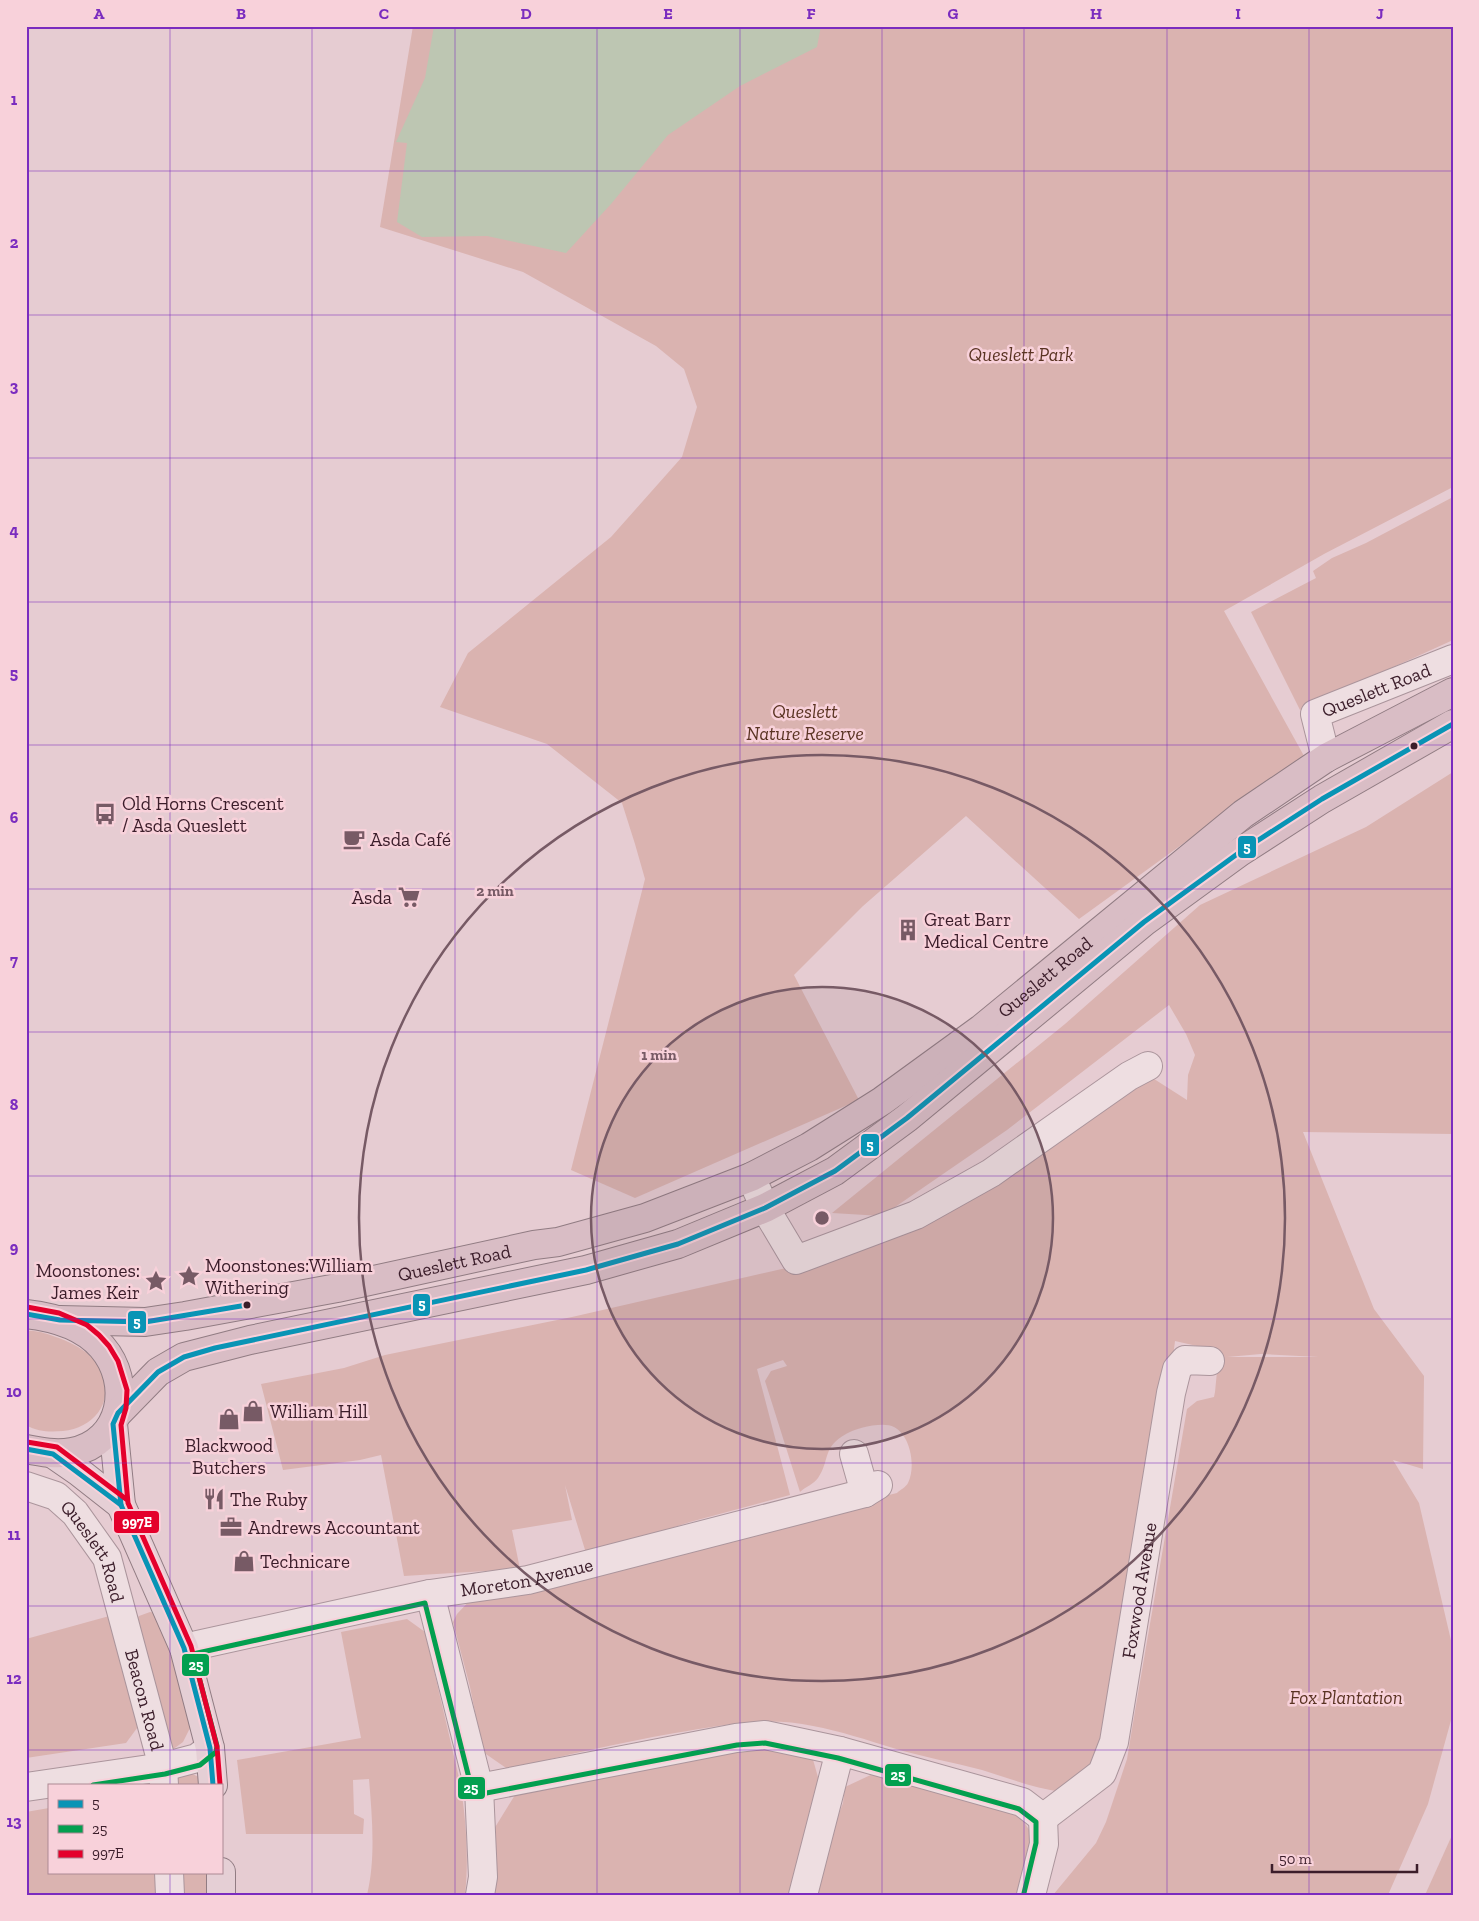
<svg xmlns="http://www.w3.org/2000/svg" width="1479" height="1921" viewBox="0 0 1479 1921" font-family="'Zilla Slab',serif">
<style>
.green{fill:#dab3b0;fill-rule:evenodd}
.water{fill:#bdc6b2}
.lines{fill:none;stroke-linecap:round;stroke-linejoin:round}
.minor-casing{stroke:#ab959c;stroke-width:30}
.major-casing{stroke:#917c83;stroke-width:30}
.highway-casing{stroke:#917c83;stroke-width:30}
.minor{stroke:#eedee1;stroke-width:28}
.major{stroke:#e5cfd5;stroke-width:28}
.highway{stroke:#d9bdc5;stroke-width:28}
.bus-1-casing{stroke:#f8d1da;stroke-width:9}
.bus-2-casing{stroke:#f8d1da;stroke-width:9}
.bus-3-casing{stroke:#f8d1da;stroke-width:9}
.bus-1{stroke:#0994b5;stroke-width:5}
.bus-2{stroke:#039f4f;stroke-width:5}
.bus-3{stroke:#e4002b;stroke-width:5}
.grid{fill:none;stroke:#7b2cbf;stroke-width:1;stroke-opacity:0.55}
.ring{fill:none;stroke:#775a65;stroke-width:2.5}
.bus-dot{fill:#3b1d2a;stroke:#f8d1da;stroke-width:2}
.labels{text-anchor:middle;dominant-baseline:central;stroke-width:5;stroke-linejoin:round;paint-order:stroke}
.park-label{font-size:19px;font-style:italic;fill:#593322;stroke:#f8d1da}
.street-label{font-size:19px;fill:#3b1d2a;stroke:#f8d1da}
.poi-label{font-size:19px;fill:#3b1d2a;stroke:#f8d1da;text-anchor:start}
.centre{fill:#775a65;stroke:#f8d1da;stroke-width:2.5}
.ring-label{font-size:15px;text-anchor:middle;font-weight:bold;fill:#775a65;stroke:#f8d1da;stroke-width:5;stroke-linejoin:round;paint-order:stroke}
.line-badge{stroke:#f8d1da;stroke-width:2}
.badge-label{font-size:14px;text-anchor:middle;font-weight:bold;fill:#fff}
.neatline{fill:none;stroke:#7b2cbf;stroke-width:2}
.grid-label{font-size:16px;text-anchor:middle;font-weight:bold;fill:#7b2cbf}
</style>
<rect width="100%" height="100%" fill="#e6ccd2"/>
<g class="green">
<polygon points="413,26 1453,26 1453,487 1324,554 1224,611 1304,756 1079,919 966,816 863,906 794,975 859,1100 635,1198 571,1170 645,879 635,844 622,803 547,744 440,707 468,653 611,537 682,457 697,407 684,369 656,346 523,272 380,227"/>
<path d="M 1453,497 L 1453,640 C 1402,664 1350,685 1300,710 L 1251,612 L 1316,578 L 1313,571 L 1332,558 L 1366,543 Z"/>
<path d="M 1453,772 L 1453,1134 L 1303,1132 L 1374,1309 L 1424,1376 L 1423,1469 L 1393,1460 L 1419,1503 L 1453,1649 L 1453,1713 L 1428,1804 L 1388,1895 L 1053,1895 L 1096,1843 L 1106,1822 L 1127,1759 L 1135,1711 L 1187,1409 L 1197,1401 L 1214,1397 L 1215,1392 L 1219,1351 L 1175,1341 L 1171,1373 L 1097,1762 L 1062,1792 C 1034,1788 1008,1778 982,1770 C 953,1762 922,1757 893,1748 C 867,1740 840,1731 813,1726 C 767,1716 721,1725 675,1733 C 619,1743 563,1755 509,1770 L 483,1752 L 470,1687 L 453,1622 L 457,1614 L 474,1596 L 897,1493 C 900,1490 906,1487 908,1483 C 916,1467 911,1436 894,1427 C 884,1421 855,1428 846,1434 C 822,1447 830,1461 818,1478 C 814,1484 805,1487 800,1492 L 765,1381 L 771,1371 L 787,1366 L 783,1360 L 757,1369 L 790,1495 L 690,1522 L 628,1542 L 586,1553 L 565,1485 L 572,1520 L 512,1530 L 520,1569 L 404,1576 L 381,1455 L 360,1460 L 283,1470 L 261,1384 L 344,1368 L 385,1355 L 572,1317 L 808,1263 L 1151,1077 L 1187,1100 L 1188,1075 L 1195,1055 L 1186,1034 L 1169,1005 L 1007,1130 L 882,1216 L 832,1213 L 1065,1024 L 1200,905 L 1366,827 ZM 1261,1354 L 1319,1357 L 1227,1357 Z"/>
<path d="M 26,1331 C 34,1330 45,1333 53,1336 C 72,1342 96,1354 103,1375 C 113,1404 93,1428 63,1431 C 50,1432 38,1432 26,1425 Z"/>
<polygon points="150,1612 157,1613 178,1660 192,1724 183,1742 172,1750 136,1621 139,1616"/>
<polygon points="113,1615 143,1720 126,1743 26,1758 26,1639"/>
<path d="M 407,1619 L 425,1632 L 460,1782 C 466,1818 469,1859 465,1895 L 367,1895 C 376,1858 372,1816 369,1779 L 353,1780 L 354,1814 L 364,1819 L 363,1834 L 246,1834 L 237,1760 L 361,1738 L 341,1632 Z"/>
<polygon points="789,1749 812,1756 821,1788 790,1895 493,1895 496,1878 496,1848 494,1829 515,1795 594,1780 615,1773 723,1751"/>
<path d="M 182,1772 C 192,1774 201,1775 205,1785 L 173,1785 L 175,1777 Z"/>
<polygon points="877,1772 1016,1809 1036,1841 1022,1895 816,1895 829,1840 843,1803 845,1787"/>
<polygon points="49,1808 49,1872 161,1872 161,1895 26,1895 26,1812"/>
<polygon points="1453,1833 1453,1895 1425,1895"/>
<polygon points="178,1872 213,1872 212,1895 178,1895"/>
</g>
<polygon class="water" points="434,26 821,26 817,47 740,86 668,135 611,204 566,253 487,236 422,237 397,222 407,143 396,142 425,78"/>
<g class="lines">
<g class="minor-casing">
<g id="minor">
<path id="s1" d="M 1326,758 L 1315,714 L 1453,659"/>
<polyline points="751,1177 765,1208 796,1260 916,1215 991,1173 1089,1104 1129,1076 1148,1066"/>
<polyline points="854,1454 865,1493"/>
<path id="s2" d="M 26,1486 L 56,1496 L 75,1513 L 107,1558 L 163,1767 L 164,1785"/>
<polyline points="430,1594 479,1788 483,1877 480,1895"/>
<path id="s3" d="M 184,1648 L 430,1594 L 528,1580 L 865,1493 L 878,1485"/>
<polyline points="26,1787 163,1767 197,1758 210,1748"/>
<polyline points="479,1788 736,1738 765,1735 840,1751 1022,1802 1043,1818"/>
<path id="s4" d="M 1043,1818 L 1102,1773 L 1114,1742 L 1171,1393 L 1177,1369 L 1185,1360 L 1210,1361"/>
<polyline points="169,1872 170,1895"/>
<polyline points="803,1895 840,1751"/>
<polyline points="1031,1895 1044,1844 1043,1818"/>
</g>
</g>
<g class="major-casing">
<g id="major">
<polyline points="113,1424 121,1505 184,1648 210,1748 213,1785"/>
<polyline points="53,1454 79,1472 121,1505"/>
<polyline points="221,1895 221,1872"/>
</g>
</g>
<g class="highway-casing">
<g id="highway">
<path d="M 26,1314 C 53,1317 83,1325 102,1347 C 133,1383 123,1442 72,1452 C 56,1455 41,1452 26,1449"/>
<path id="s5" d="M 60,1320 L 145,1322 L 185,1316 L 337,1288 L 534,1245 L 558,1242 L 645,1218 L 751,1177 L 809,1147 L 882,1101 L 981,1029 L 1243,814 L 1326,758 L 1453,692"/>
<polyline points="118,1413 158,1372 184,1357 250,1340 586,1270 678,1244 765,1208 835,1171 907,1118 1144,922 1240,852 1322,799 1453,724"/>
</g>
</g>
<use href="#minor" class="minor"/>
<use href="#major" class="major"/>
<use href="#highway" class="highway"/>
<g class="bus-1-casing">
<g id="bus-1">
<polyline points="26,1314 60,1320 145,1322 247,1305"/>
<polyline points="26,1449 53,1454 121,1505"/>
<polyline points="213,1785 210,1748 184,1648 121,1505 113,1424 118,1413 158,1372 184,1357 215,1348 586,1270 678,1244 765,1208 835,1171 907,1118 1144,922 1240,852 1322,799 1453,724"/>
</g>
</g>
<g class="bus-2-casing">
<polyline id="bus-2" points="93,1785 165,1774 200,1765 216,1752 217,1746 193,1654 425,1603 472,1790 476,1795 737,1745 765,1743 838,1758 1019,1809 1036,1822 1036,1843 1024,1893"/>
</g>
<g class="bus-3-casing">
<g id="bus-3">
<polyline points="27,1307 59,1313 87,1325 99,1335 109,1346 118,1361 127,1390 126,1408 121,1425 128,1503 191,1646 217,1747 220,1784"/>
<polyline points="27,1442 57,1447 126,1499"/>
</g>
</g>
<use href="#bus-1" class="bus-1"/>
<use href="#bus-2" class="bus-2"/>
<use href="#bus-3" class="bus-3"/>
</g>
<path class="grid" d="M 170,26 L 170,1785M 312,26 L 312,1895M 455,26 L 455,1895M 597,26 L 597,1895M 740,26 L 740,1895M 882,26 L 882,1895M 1024,26 L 1024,1895M 1167,26 L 1167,1895M 1309,26 L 1309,1895M 26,171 L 1453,171M 26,315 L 1453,315M 26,458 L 1453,458M 26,602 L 1453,602M 26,745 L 1453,745M 26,889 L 1453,889M 26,1032 L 1453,1032M 26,1176 L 1453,1176M 26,1319 L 1453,1319M 26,1463 L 1453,1463M 26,1606 L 1453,1606M 26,1750 L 1453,1750M 170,1872 L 170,1895"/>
<circle cx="822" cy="1218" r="231" fill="#775a65" fill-opacity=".12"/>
<g class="ring">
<circle cx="822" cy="1218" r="231"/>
<circle cx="822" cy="1218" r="463"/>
</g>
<defs>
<g id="bus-bare" transform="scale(1.725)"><path d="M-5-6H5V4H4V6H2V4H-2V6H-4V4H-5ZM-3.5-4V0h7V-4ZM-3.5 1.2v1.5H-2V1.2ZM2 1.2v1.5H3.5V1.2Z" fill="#775a65" stroke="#f8d1da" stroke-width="2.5" paint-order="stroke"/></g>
<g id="cafe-bare" transform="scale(1.725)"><path d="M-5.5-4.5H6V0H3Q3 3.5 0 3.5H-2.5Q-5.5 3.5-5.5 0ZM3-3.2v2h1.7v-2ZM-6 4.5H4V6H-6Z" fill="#775a65" stroke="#f8d1da" stroke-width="2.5" paint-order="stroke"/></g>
<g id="supermarket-bare" transform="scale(1.725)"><path d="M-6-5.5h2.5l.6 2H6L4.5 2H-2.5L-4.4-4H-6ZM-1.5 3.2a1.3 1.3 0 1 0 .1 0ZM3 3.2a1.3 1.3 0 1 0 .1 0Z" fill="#775a65" stroke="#f8d1da" stroke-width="2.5" paint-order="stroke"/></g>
<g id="building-bare" transform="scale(1.725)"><path d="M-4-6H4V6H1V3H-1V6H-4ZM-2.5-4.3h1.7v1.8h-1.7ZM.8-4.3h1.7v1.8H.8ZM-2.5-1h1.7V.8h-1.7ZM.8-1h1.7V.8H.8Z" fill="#775a65" stroke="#f8d1da" stroke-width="2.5" paint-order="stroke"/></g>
<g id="sight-bare" transform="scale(1.725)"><path d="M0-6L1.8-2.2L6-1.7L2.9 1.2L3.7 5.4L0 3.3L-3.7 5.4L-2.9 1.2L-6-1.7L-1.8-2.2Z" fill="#775a65" stroke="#f8d1da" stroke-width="2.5" paint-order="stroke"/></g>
<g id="shop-bare" transform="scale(1.725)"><path d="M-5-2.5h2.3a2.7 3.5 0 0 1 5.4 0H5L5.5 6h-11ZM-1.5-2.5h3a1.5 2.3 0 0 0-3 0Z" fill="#775a65" stroke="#f8d1da" stroke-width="2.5" paint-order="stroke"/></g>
<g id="restaurant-bare" transform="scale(1.725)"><path d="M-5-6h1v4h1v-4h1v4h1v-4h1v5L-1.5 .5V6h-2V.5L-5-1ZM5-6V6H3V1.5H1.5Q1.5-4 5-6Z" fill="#775a65" stroke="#f8d1da" stroke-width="2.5" paint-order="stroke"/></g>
<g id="office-bare" transform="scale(1.725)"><path d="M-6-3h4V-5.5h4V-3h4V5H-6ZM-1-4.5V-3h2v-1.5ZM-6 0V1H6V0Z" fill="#775a65" stroke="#f8d1da" stroke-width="2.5" paint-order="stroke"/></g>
</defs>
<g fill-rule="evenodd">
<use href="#bus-bare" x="105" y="814"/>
<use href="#cafe-bare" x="354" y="839"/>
<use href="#supermarket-bare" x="409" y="897"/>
<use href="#building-bare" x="908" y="930"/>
<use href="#sight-bare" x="189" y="1276"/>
<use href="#sight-bare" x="156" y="1281"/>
<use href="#shop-bare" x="253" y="1411"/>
<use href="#shop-bare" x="229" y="1419"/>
<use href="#restaurant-bare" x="214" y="1499"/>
<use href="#office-bare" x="231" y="1527"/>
<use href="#shop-bare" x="244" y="1561"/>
</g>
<g class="bus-dot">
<circle cx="1414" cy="746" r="4.5"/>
<circle cx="247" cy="1305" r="4.5"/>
</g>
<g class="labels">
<g class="park-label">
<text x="1021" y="354">Queslett Park</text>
<text x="805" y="711">Queslett<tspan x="805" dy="22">Nature Reserve</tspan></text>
<text x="1346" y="1697">Fox Plantation</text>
</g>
<g class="street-label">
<text stroke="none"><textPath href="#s1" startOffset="111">Queslett Road</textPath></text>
<text stroke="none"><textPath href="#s5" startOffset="1066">Queslett Road</textPath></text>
<text stroke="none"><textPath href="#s5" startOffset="400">Queslett Road</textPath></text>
<text stroke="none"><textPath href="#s2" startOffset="100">Queslett Road</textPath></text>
<text stroke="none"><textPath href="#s3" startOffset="350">Moreton Avenue</textPath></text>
<text stroke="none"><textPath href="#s4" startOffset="261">Foxwood Avenue</textPath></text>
<text stroke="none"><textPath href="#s2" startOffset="259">Beacon Road</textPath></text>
</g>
<g class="poi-label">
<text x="122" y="803">Old Horns Crescent<tspan x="122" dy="22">/ Asda Queslett</tspan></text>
<text x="370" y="839">Asda Café</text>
<text x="392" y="897" text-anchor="end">Asda</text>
<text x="924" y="919">Great Barr<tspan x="924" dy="22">Medical Centre</tspan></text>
<text x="205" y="1265">Moonstones:William<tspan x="205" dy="22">Withering</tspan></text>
<text x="140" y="1270" text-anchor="end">Moonstones:<tspan x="140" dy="22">James Keir</tspan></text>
<text x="270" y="1411">William Hill</text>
<text x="229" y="1445" text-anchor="middle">Blackwood<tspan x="229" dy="22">Butchers</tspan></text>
<text x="230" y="1499">The Ruby</text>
<text x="248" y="1527">Andrews Accountant</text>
<text x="260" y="1561">Technicare</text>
</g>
</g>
<circle cx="822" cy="1218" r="8" class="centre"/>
<g class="ring-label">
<text x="495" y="896">2 min</text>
<text x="659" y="1060">1 min</text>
</g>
<g class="line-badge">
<rect x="1237" y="835" width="20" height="24" rx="5" fill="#0994b5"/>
<rect x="860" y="1133" width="20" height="24" rx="5" fill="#0994b5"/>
<rect x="412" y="1293" width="19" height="24" rx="5" fill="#0994b5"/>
<rect x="127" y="1310" width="20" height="24" rx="5" fill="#0994b5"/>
<rect x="113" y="1510" width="47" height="24" rx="5" fill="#e4002b"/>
<rect x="181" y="1653" width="29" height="24" rx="5" fill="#039f4f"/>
<rect x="884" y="1763" width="28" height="24" rx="5" fill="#039f4f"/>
<rect x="457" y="1776" width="29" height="24" rx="5" fill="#039f4f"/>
</g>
<g class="badge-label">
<text x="1247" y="852">5</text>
<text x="870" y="1150">5</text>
<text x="422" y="1309">5</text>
<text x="137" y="1327">5</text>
<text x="137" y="1527">997E</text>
<text x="196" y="1670">25</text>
<text x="898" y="1780">25</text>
<text x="471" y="1793">25</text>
</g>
<rect width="1479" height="1921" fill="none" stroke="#f8d1da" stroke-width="55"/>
<rect x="48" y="1784" width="175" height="90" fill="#f8d1da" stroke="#ac8994"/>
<rect x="58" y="1800" width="25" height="8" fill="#0994b5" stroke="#ac8994"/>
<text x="92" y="1808" font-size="15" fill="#3b1d2a">5</text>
<rect x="58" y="1825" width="25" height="8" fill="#039f4f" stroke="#ac8994"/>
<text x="92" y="1834" font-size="15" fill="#3b1d2a">25</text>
<rect x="58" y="1850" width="25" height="8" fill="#e4002b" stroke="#ac8994"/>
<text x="92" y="1858" font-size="15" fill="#3b1d2a">997E</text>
<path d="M1272 1864v8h145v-8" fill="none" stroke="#3b1d2a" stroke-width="2.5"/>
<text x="1279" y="1864" font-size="15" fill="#3b1d2a" stroke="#f8d1da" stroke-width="4" paint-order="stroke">50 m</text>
<rect x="28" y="28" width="1424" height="1866" class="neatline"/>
<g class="grid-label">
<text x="99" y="19">A</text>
<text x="241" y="19">B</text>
<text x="384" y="19">C</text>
<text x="526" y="19">D</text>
<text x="668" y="19">E</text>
<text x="811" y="19">F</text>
<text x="953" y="19">G</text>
<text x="1096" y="19">H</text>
<text x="1238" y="19">I</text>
<text x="1380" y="19">J</text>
<text x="14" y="105">1</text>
<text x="14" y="248">2</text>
<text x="14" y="392">3</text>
<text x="14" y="536">4</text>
<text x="14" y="679">5</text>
<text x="14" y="823">6</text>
<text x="14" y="966">7</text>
<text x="14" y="1110">8</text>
<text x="14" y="1253">9</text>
<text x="14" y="1397">10</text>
<text x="14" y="1540">11</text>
<text x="14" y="1684">12</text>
<text x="14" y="1827">13</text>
</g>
</svg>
